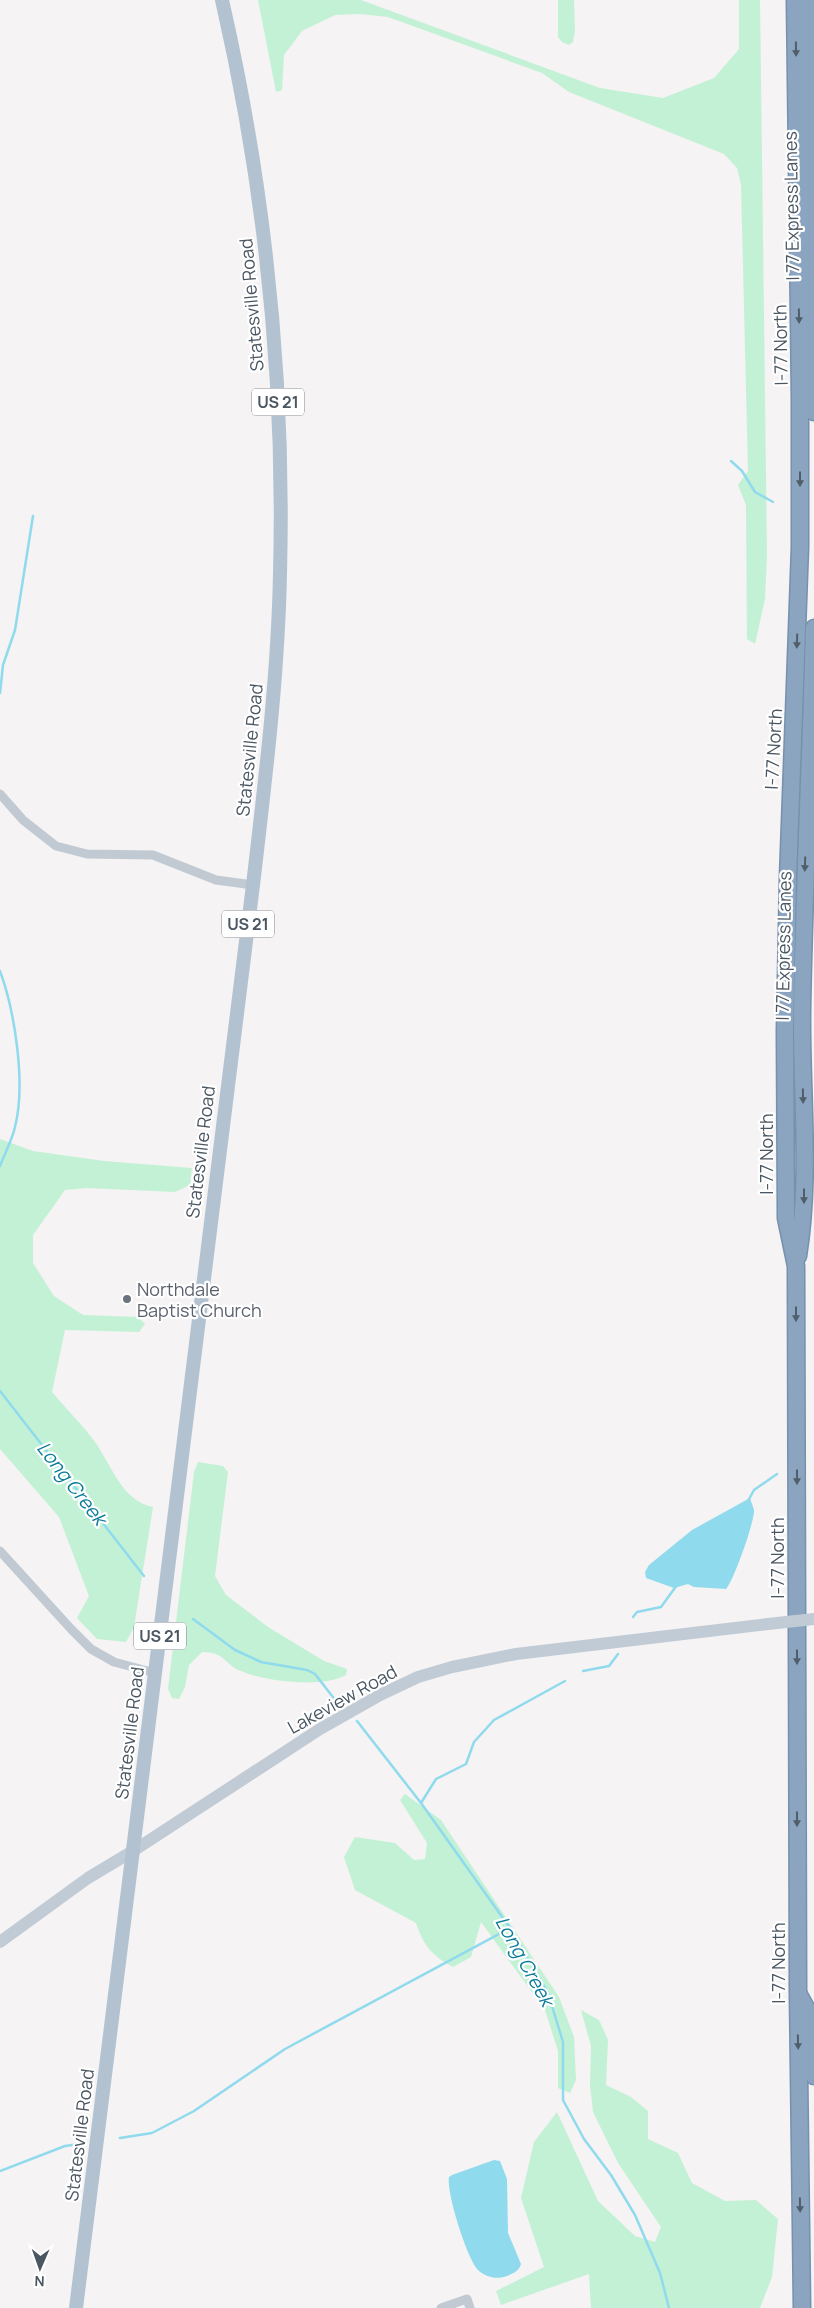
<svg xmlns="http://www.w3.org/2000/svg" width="814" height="2308" viewBox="0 0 814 2308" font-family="Manrope,sans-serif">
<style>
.green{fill:#c3f1d5}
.water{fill:#90daee}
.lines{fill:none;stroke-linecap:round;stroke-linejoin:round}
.stream{stroke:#90daee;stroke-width:2.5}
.motorway-casing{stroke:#7690ad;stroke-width:19}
.minor{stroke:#c1cad2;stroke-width:9}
.secondary{stroke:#c1cbd6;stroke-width:12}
.primary{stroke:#b3c2d1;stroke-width:14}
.motorway{stroke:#8ba5c1;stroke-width:16}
.secondary-bridge{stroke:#c1cbd6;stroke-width:12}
.oneway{fill:#505e6b}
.worship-dot{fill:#6b7280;stroke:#fff;stroke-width:2}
.labels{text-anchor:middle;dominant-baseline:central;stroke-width:4.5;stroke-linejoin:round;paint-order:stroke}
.shield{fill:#fff;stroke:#808990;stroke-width:1}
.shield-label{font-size:16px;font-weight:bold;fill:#4a5661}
.street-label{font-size:18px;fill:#4a5661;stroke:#fff}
.worship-label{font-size:18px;fill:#5b616d;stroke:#fff;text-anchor:start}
.water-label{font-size:19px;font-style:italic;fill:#0c7c9b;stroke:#fff}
</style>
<rect width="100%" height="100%" fill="#f5f3f3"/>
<g class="green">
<polygon points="258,0 361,0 600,88 663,98 714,78 739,49 739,0 760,0 767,556 765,599 755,644 747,639 746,505 738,485 748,471 741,185 737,168 724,154 569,92 542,73 388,17 360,14 335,15 302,31 284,55 282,90 276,92"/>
<polygon points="558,0 574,0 575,31 573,42 569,45 562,42 558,37"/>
<path d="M 0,1139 L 33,1151 L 104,1161 L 192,1168 L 190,1185 L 175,1192 L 87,1188 L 65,1190 L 33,1235 L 33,1263 L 54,1296 L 83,1315 L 138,1317 L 145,1324 L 139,1332 L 65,1330 L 52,1392 C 66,1409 82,1424 95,1442 C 112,1466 122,1501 153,1507 L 134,1627 L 126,1642 L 97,1639 L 77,1618 L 89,1596 L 59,1517 L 0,1449 Z"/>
<path d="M 198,1462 L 223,1466 L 228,1472 L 215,1576 L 226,1595 L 268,1627 L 324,1661 L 347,1669 L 346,1675 C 323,1688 266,1682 241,1671 C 223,1664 226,1652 202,1652 L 189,1665 L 185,1687 L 179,1699 L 172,1698 L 168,1689 L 194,1472 Z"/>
<path d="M 405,1794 L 441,1820 L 559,1997 L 574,2037 L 576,2080 L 570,2093 L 558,2088 L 558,2051 L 545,2010 L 481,1922 L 471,1957 L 453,1967 C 431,1955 424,1946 416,1923 L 355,1890 L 344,1857 L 355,1837 L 395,1843 L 414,1860 L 425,1859 L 427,1843 L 400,1800 Z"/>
<polygon points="581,2010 599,2020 608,2040 606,2085 631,2097 648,2111 648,2139 678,2153 692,2183 725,2201 756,2200 778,2219 772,2277 760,2308 591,2308 589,2274 501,2305 496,2291 544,2267 521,2198 534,2142 557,2112 598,2201 635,2236 655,2242 661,2227 618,2163 593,2112 590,2085 591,2046"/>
</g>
<g class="water">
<path d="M 750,1498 C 751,1502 753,1506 754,1510 C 755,1521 733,1582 726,1589 L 694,1587 L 688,1584 L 674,1588 L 646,1578 L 645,1572 L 649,1565 L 692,1530 Z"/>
<path d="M 494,2160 L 500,2161 L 507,2179 L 508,2233 L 521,2264 C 519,2271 514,2273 507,2276 C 497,2280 485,2277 478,2270 C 467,2259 446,2192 449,2177 L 452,2175 Z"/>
</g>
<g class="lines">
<g class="stream">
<polyline points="731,461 742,471 755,492 773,502"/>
<polyline points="0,693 3,665 15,630 33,516"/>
<path d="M 0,971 C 15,1012 26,1084 15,1127 C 12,1140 5,1153 0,1166"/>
<polyline points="0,1391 144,1576"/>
<polyline points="748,1501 754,1490 777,1474"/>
<polyline points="633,1617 637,1612 661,1607 677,1585"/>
<polyline points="193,1619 235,1650 261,1662 307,1670 315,1674 336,1701"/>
<polyline points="583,1671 609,1666 618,1654"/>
<polyline points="357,1721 421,1803 510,1928 548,1993 563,2042 563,2100 584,2139 611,2175 635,2215 660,2273 669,2308"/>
<polyline points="421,1803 436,1779 466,1764 474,1742 494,1720 565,1681"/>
<polyline points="120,2138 152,2133 194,2111 285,2049 510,1928"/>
<polyline points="0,2171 65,2146 80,2144"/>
</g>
<g class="motorway-casing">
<g id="motorway">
<polyline points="795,0 800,399 800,547 788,878 785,1031 786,1218 796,1266 798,1993 802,2308"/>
<polyline points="809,0 814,412"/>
<path d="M 798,1256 C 811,1175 801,1092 802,1010 C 804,883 811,755 814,628"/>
<polyline points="799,1995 814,2022 814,2076"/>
</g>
</g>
<g class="minor">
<polyline points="0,794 23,820 56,846 87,854 153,855 216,880 253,885"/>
<polyline points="0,1551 71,1629 91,1649 114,1662 155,1673"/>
<polyline points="441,2308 467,2299 470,2308"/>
</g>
<polyline class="secondary" points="0,1942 88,1878 133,1851 320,1729 380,1695 418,1677 452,1667 516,1654 768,1624"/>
<path class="primary" d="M 76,2308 L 253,885 C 265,781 278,678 280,573 C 285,380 265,188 222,0"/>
<use href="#motorway" class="motorway"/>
<polyline class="secondary-bridge" points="768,1624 814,1619"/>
</g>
<defs><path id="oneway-solid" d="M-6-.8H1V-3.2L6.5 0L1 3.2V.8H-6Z" transform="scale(1.25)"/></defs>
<g class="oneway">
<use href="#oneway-solid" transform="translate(796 49) rotate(89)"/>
<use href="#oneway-solid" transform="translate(799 316) rotate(89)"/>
<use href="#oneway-solid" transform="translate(800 479) rotate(90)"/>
<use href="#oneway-solid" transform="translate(797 641) rotate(92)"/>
<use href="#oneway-solid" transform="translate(805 864) rotate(92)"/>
<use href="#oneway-solid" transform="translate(803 1096) rotate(89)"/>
<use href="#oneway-solid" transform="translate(804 1196) rotate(90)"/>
<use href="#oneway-solid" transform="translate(796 1314) rotate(90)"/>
<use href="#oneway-solid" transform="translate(797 1477) rotate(90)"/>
<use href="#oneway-solid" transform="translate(797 1657) rotate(90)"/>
<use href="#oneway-solid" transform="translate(797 1819) rotate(90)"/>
<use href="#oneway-solid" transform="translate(798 2042) rotate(89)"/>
<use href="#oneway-solid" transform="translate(800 2205) rotate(89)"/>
</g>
<circle class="worship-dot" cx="127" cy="1299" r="5"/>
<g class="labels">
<g class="shield">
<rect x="252" y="388.5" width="52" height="27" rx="4"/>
<rect x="222" y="910.5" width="52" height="27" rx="4"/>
<rect x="134" y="1622.5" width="52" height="27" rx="4"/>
</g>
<g class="shield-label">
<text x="278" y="402">US 21</text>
<text x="248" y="924">US 21</text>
<text x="160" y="1636">US 21</text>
</g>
<g class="street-label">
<text transform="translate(791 206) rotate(-91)">I 77 Express Lanes</text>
<text transform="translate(251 305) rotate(-95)">Statesville Road</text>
<text transform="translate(780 345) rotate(-91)">I-77 North</text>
<text transform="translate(773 749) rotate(-87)">I-77 North</text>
<text transform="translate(249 750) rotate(-84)">Statesville Road</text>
<text transform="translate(783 946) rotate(-89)">I 77 Express Lanes</text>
<text transform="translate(200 1152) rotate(-83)">Statesville Road</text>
<text transform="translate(766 1154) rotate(-90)">I-77 North</text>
<text transform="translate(777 1558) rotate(-90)">I-77 North</text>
<text transform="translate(342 1699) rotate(-29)">Lakeview Road</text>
<text transform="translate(129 1733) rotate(-83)">Statesville Road</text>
<text transform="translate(778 1963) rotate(-90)">I-77 North</text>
<text transform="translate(79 2135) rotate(-83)">Statesville Road</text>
</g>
<g class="worship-label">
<text x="137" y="1289">Northdale<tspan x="137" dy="21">Baptist Church</tspan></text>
</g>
<g class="water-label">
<text transform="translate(72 1483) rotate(52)">Long Creek</text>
<text transform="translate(525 1961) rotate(61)">Long Creek</text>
</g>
</g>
<g transform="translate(40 2268) rotate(182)" stroke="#ffffff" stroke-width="4" paint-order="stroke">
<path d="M0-4L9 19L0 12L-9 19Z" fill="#4a5661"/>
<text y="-8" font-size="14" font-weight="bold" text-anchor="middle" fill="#4a5661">N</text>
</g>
</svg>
